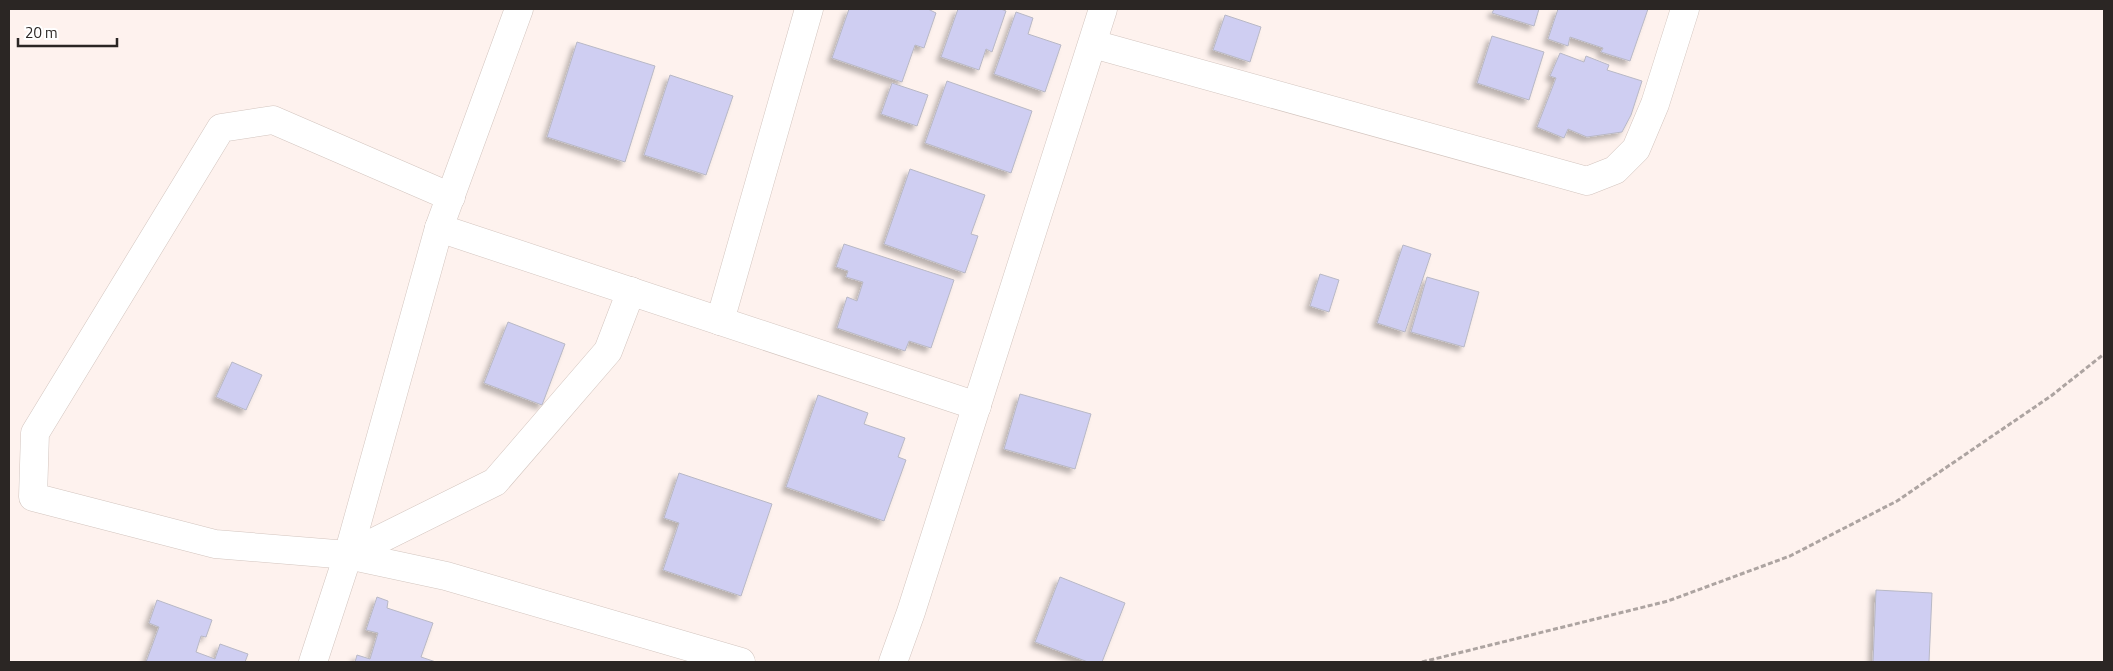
<svg xmlns="http://www.w3.org/2000/svg" width="2113" height="671" viewBox="0 0 2113 671" font-family="'Titillium Web',sans-serif">
<style>
.building{fill:#cfcef2;stroke:#b8b8c5;filter:url(#shadow)}
.lines{fill:none;stroke-linecap:round;stroke-linejoin:round}
.minor-casing{stroke:#d3c5bf;stroke-width:29}
.path{stroke:#ada4a1;stroke-width:3;stroke-dasharray:5 2.5;stroke-linecap:butt}
.minor{stroke:#fff;stroke-width:28}
</style>
<defs>
<filter id="shadow"><feDropShadow dx="-4.5" dy="4.5" stdDeviation="2.5" flood-color="#0004"/></filter>
</defs>
<rect width="100%" height="100%" fill="#fef2ee"/>
<g class="building">
<polygon points="849,9 928,9 936,13 924,48 915,45 902,82 832,58"/>
<polygon points="958,9 1001,9 1006,11 992,52 986,49 979,70 941,57"/>
<polygon points="1494,9 1539,9 1534,26 1492,13"/>
<polygon points="1558,9 1648,9 1630,61 1601,52 1603,48 1570,37 1568,46 1548,39"/>
<polygon points="1016,12 1033,18 1028,34 1061,45 1045,92 994,74"/>
<polygon points="1225,15 1261,27 1250,62 1213,50"/>
<polygon points="1492,36 1544,52 1529,100 1477,83"/>
<polygon points="577,42 655,66 625,162 547,137"/>
<polygon points="1560,53 1584,62 1586,56 1609,65 1607,70 1642,81 1631,115 1622,132 1587,137 1568,129 1564,138 1537,127 1556,78 1550,76"/>
<polygon points="670,75 733,96 706,175 644,155"/>
<polygon points="947,81 1032,111 1011,173 925,143"/>
<polygon points="892,83 928,95 917,126 881,114"/>
<polygon points="910,169 985,195 971,234 978,236 965,273 884,244"/>
<polygon points="844,244 954,280 931,348 909,341 905,351 837,328 847,297 857,301 863,282 846,277 848,271 836,267"/>
<polygon points="1403,245 1431,254 1405,332 1377,323"/>
<polygon points="1320,274 1339,280 1329,312 1310,306"/>
<polygon points="1427,277 1479,292 1464,347 1411,332"/>
<polygon points="508,322 565,344 542,405 484,383"/>
<polygon points="232,362 262,375 246,410 216,397"/>
<polygon points="1020,394 1091,414 1075,469 1004,449"/>
<polygon points="818,395 868,413 864,424 905,438 898,457 906,460 884,521 786,487"/>
<polygon points="679,473 772,504 741,596 663,570 679,523 664,518"/>
<polygon points="1060,577 1125,603 1102,662 1088,662 1035,642"/>
<polygon points="1876,590 1932,593 1929,662 1873,662"/>
<polygon points="377,597 388,601 387,608 433,623 421,657 436,662 355,662 357,655 370,659 378,633 366,630"/>
<polygon points="157,600 212,620 206,637 201,636 196,652 215,659 220,644 248,654 245,662 146,662 159,627 149,623"/>
</g>
<g class="lines">
<g class="minor-casing">
<g id="minor">
<polyline points="1093,44 1587,181 1615,170 1636,149 1655,104 1685,9"/>
<polyline points="451,197 273,120 221,128 35,433 33,497 215,544 348,555 446,576 741,662"/>
<polyline points="439,228 977,406"/>
<polyline points="720,321 809,9"/>
<polyline points="348,555 495,482 608,351 631,291"/>
<polyline points="313,662 348,555 439,228 519,9"/>
<polyline points="893,662 911,612 1103,9"/>
</g>
</g>
<polyline class="path" points="1422,662 1668,601 1790,556 1897,501 2051,396 2104,354"/>
<use href="#minor" class="minor"/>
</g>
<rect width="2113" height="671" fill="none" stroke="#2b2624" stroke-width="20"/>
<path d="M18 38v8h99v-8" fill="none" stroke="#2b2624" stroke-width="2.5"/>
<text x="25" y="38" font-size="15" fill="#2b2624" stroke="#ffffff" stroke-width="4" paint-order="stroke">20 m</text>
</svg>
